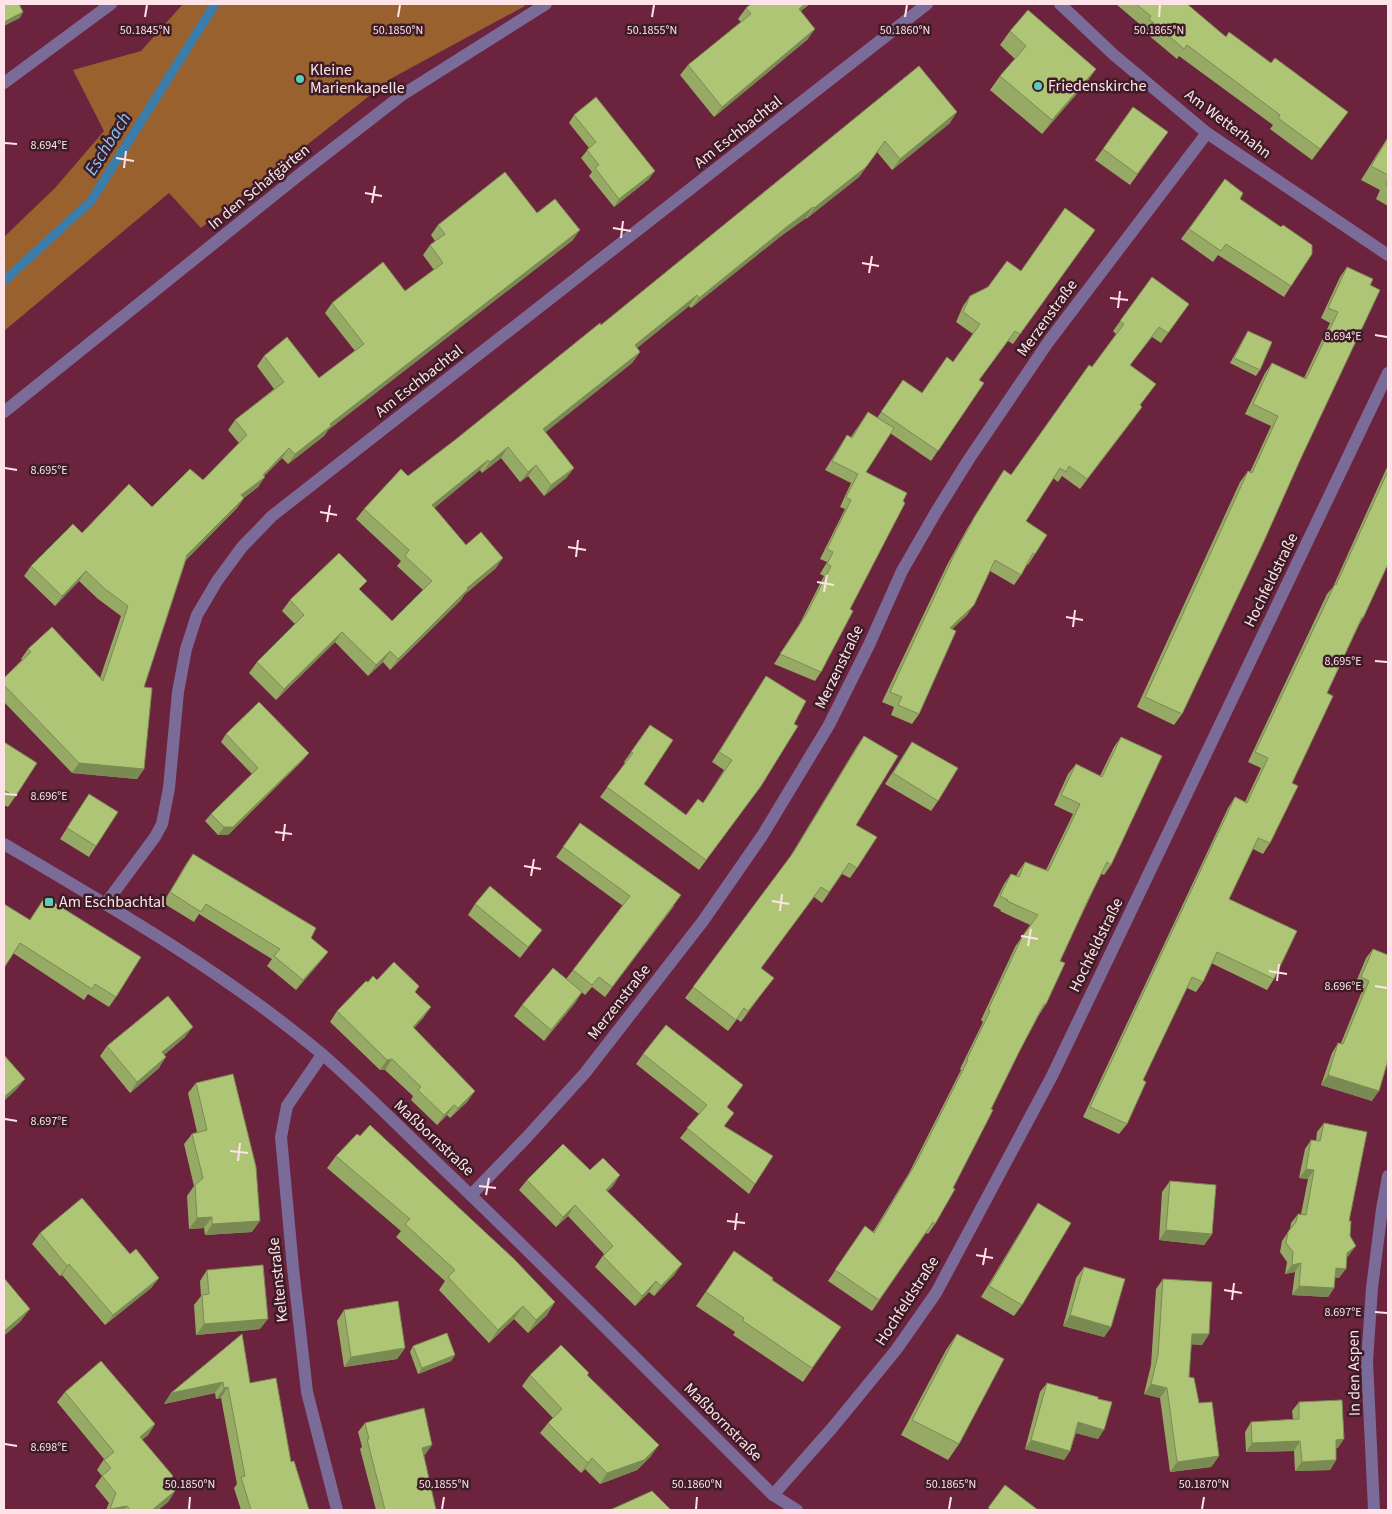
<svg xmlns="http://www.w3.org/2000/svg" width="1392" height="1514" viewBox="0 0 1392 1514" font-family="'Source Sans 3',sans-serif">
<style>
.forest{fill:#98612e}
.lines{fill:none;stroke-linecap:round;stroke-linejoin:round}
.stream{stroke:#3b7dab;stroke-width:9}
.minor{stroke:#7b6b98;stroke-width:12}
.wall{fill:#96a965}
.shaded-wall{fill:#7a8a53}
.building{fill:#afc576;stroke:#7a8a53}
.ticks{fill:none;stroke:#fee3e9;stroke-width:2}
.poi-dot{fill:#5bcebb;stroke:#3d1c26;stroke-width:2}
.labels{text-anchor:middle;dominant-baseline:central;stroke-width:5;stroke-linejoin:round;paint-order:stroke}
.poi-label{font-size:16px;fill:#fee3e9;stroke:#3d1c26;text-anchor:start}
.street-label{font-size:16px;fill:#fee3e9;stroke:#3d1c26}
.water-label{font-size:18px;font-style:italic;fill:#83c9fd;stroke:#3d1c26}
.ticks-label{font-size:12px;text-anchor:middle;fill:#fee3e9;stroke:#3d1c26;stroke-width:5;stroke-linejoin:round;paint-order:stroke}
</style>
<rect width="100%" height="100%" fill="#6c233e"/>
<polygon class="forest" points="183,4 523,4 525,6 392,78 201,228 169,193 4,331 4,237 55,188 104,131 73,70 141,51"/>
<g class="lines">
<polyline class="stream" points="4,281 91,201 215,4"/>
<g class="minor">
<polyline points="1060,4 1114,55 1207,133 1388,255"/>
<polyline points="4,83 111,4"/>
<polyline points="4,412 304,171 402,95 546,4"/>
<path d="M 4,844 C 113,908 224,972 322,1054 C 360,1087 396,1124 433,1159 C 548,1268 660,1383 773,1495 L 797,1510"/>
<polyline points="106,903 155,837 162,824 169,788 178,692 186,649 197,615 217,581 242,547 272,516 927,4"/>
<polyline points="322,1055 287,1106 281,1137 293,1268 307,1392 337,1510"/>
<polyline points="471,1195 527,1137 585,1073 703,921 762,836 829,725 869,645 902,571 936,512 969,459 1049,341 1207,133"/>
<polyline points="773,1495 833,1427 896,1350 936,1293 1052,1076 1388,373"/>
<polyline points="1374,1510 1367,1361 1372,1288 1382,1209 1388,1176"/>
</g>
</g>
<g class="wall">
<polygon points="1116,4 1187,4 1226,37 1271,63 1348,112 1312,160 1270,129 1273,125 1179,56 1177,59 1141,29 1143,27"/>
<polygon points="746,8 801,11 808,39 714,117 680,75 688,65 741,22 738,19"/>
<polygon points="1010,31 1096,69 1086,83 1042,134 990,90 1000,76 1015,59 1000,45"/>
<polygon points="919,66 950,123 892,170 877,152 859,177 806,219 806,218 781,236 691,308 689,306 637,348 640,352 632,363 545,432 574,468 566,478 544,496 528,476 520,482 501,458 482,473 480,470 434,508 466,545 496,568 464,595 461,600 390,670 383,662 368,676 335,642 276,700 249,673 257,662 295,624 282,611 290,600 360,590 392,621 423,590 397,566 401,561 356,519 364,509 455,440 601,325"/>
<polygon points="1133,107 1168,132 1130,185 1095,160"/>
<polygon points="574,115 649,179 614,207 589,176 592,172 581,158 589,148 569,123"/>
<polygon points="1388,137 1388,206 1376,199 1380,190 1361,180 1379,151"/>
<polygon points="1225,179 1240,199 1291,286 1284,297 1218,255 1213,262 1181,239"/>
<polygon points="537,213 573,240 328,430 324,436 288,464 282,458 264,476 258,487 244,498 237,508 186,560 144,687 144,769 137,779 72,773 4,702 4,678 22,660 21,659 28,649 100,678 121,616 98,599 79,581 55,606 24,576 31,566 82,533 152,507 203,480 239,443 228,430 235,420 274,389 257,366 264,356 319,378 355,351 325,313 332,303 405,291 434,270 423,255 430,245 435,241 431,235 438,225"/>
<polygon points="1095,230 1013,344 1008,341 979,380 984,383 931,461 890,433 866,472 850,609 821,672 815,681 774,664 799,625 824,576 820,574 827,562 820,559 845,509 840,507 851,483 825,470 847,435 851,437 868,412 877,418 903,380 922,393 953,362 973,334 956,322 963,306 970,296 1021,271"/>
<polygon points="1347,267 1373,279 1301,458 1182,714 1174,725 1137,707 1240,482 1248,471 1250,472 1271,426 1245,414 1265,373 1272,363 1304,378 1330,323 1321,318 1340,277"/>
<polygon points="1152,277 1189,304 1161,343 1152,337 1130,365 1140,405 1135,417 1080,489 1062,476 1058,482 1053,478 1026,521 1035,554 1028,565 1027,564 1021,575 1014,585 990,571 967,615 952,629 919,714 912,724 891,715 894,707 882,702 947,565 968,527 1004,470 1011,475 1092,367 1116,334 1113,331"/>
<polygon points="1248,331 1260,370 1256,376 1230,363 1245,336"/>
<polygon points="1388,465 1388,564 1363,618 1359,625 1327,693 1292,783 1270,843 1263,854 1253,849 1229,899 1274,979 1267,990 1211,963 1203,982 1196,992 1187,988 1143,1080 1127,1124 1119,1134 1083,1117 1228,808 1235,797 1245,802 1261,768 1248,762 1327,594 1333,587"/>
<polygon points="766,676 761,786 699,870 600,797 625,763 624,762 650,725 644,784 686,815 703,803 724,770 712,762"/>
<polygon points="226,734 309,753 303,760 228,835 218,835 205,821 211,814 252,774 221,742"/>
<polygon points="864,736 856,825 857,868 850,878 842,874 822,903 814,897 761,968 766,988 741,1022 737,1019 728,1031 685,998 788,860 857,746"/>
<polygon points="1121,737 1111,865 1104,875 1101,874 1060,961 1046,1004 1039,1015 1019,1052 935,1224 928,1234 926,1233 872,1311 828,1281 865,1226 873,1232 909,1173 961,1070 960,1069 983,1022 981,1020 1015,947 1030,925 1000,911 1001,910 993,906 1004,884 1011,874 1016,876 1018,872 1025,862 1046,870 1073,814 1054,805 1068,774 1076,764 1100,776 1114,747"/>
<polygon points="4,742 15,797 8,807 4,805"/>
<polygon points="912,742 938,801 931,811 885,784"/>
<polygon points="89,794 96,846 89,857 60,839"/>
<polygon points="580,823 674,906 605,997 592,987 585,995 579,990 582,992 575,1003 544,1041 514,1016 522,1005 566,979 623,906 556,857"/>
<polygon points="193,854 311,938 328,952 320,962 296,990 267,966 272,959 199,914 194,922 163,903 186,864"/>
<polygon points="45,897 116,997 109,1007 88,994 84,1000 13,953 30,920"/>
<polygon points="475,904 542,930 520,958 468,915"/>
<polygon points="1373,949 1372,1101 1321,1085 1332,1053 1338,1043 1341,1043 1362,991 1354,987 1366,958"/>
<polygon points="377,980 419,986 415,992 424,1017 414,1028 468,1101 450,1118 447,1115 437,1125 411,1100 413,1096 385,1070 380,1070 330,1022 337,1011 368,982"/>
<polygon points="185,1037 164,1055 159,1068 130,1093 100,1056 107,1046"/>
<polygon points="643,1054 727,1107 725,1126 755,1184 749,1194 680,1138 699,1114 636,1064"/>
<polygon points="196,1083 252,1232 205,1235 204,1228 189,1229 187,1196 194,1186 184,1144 192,1134 197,1132 188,1093"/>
<polygon points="1324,1123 1349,1221 1349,1255 1347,1257 1339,1278 1335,1277 1334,1288 1328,1297 1292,1295 1295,1272 1285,1274 1287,1262 1280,1252 1282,1241 1290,1229 1291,1223 1298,1214 1301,1214 1308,1179 1299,1178 1305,1149 1311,1140 1316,1141 1317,1132"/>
<polygon points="336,1156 547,1315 528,1333 514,1319 489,1343 439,1290 445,1281 396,1237 401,1231 327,1168"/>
<polygon points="590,1170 613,1186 607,1191 675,1274 654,1296 649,1292 635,1306 595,1267 604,1254 568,1216 556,1227 519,1190 527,1180"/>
<polygon points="1170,1181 1212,1234 1204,1245 1159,1240 1162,1192"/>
<polygon points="1038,1203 1022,1305 1014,1316 981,1297 1031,1214"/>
<polygon points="40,1233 130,1254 159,1278 151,1288 105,1325 62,1275 60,1276 32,1244"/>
<polygon points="734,1251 772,1280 841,1327 803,1382 733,1335 735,1332 696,1306"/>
<polygon points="1084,1267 1111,1327 1104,1337 1063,1326 1076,1278"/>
<polygon points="207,1270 260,1329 196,1335 194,1305 201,1296 200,1281"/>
<polygon points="1163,1279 1209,1334 1202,1345 1191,1344 1189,1377 1219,1456 1211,1467 1170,1472 1160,1398 1144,1394 1151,1365 1156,1289"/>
<polygon points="344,1310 405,1348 397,1359 344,1367 337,1321"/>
<polygon points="242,1334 250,1383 291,1462 309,1510 241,1510 234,1488 237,1484 221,1398 216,1399 215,1393 164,1404 171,1393"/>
<polygon points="957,1334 959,1444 948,1460 901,1435 946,1350"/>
<polygon points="413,1346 455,1355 451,1361 418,1374 410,1352"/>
<polygon points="530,1375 588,1375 651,1456 637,1470 600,1484 585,1469 581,1473 540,1433 548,1423 553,1418 522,1386"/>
<polygon points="1047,1383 1098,1399 1098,1439 1076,1433 1070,1451 1064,1460 1025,1449 1040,1392"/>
<polygon points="65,1392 155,1424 148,1435 142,1440 169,1483 175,1491 168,1502 158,1510 106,1510 109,1503 95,1486 102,1476 97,1470 104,1459 57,1402"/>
<polygon points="1299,1402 1338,1448 1336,1448 1336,1460 1330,1470 1295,1471 1294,1451 1246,1452 1245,1432 1251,1422 1293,1419 1292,1411"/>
<polygon points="365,1423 425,1455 424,1455 436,1510 376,1510 360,1449 362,1447 358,1432"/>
</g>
<g class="shaded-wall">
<polygon points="805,4 810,4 791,19 799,9"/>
<polygon points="23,12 20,18 4,26 4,22"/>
<polygon points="815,29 808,39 714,117 722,107"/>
<polygon points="1096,69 1086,83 1042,134 1052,120"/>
<polygon points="957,112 950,123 892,170 900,159"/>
<polygon points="885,141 859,177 806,219 814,208"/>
<polygon points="655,171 649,179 614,207 619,199"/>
<polygon points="813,207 806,218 781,236 691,308 699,298 789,225"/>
<polygon points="580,230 573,240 328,430 324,436 288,464 295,454 330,424"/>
<polygon points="697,295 689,306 627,356 635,345"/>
<polygon points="640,352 632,363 536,440 543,429"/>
<polygon points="508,447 501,458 482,473 490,462"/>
<polygon points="289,448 282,458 258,482 265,477 258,487 234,505 241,495"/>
<polygon points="488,460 480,470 425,516 432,505"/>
<polygon points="536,465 528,476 520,482 528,472"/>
<polygon points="574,468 566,478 544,496 551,485"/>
<polygon points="244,498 237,508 180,565 187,555"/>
<polygon points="503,558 496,568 464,595 461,600 390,670 398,659 467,588"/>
<polygon points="86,571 79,581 55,606 62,596"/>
<polygon points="974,605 967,615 943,638 950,628"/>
<polygon points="342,632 335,642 276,700 284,689"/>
<polygon points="390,651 383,662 368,676 376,665"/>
<polygon points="309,753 303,760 228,835 218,835 224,827"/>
<polygon points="79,763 144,769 137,779 72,773"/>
<polygon points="328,952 320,962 296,990 303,980"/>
<polygon points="774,978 766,988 741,1022 748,1011"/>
<polygon points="582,992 575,1003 544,1041 551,1030"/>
<polygon points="431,1007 424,1017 406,1037 413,1027"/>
<polygon points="193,1027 185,1037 154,1063 162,1052"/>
<polygon points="166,1057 159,1068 130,1093 137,1082"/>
<polygon points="392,1059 385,1070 380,1070 387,1060"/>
<polygon points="1328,1075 1379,1091 1372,1101 1321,1085"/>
<polygon points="25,1079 17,1089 4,1101 4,1097"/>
<polygon points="475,1091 468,1101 450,1118 458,1108"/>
<polygon points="454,1105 447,1115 437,1125 444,1115"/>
<polygon points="1306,1169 1314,1170 1308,1179 1299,1178"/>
<polygon points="620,1175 613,1186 599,1200 606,1190"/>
<polygon points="575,1205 568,1216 556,1227 563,1217"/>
<polygon points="212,1217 204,1228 189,1229 197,1218"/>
<polygon points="260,1221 252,1232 205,1235 212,1224"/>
<polygon points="1166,1230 1212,1234 1204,1245 1159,1240"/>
<polygon points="1356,1246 1349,1255 1341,1262 1347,1253"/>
<polygon points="1301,1263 1295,1272 1285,1274 1292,1265"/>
<polygon points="69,1264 62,1275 60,1276 67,1266"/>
<polygon points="682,1264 675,1274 654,1296 661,1286"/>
<polygon points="1336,1268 1346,1269 1339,1278 1330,1277"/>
<polygon points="159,1278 151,1288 105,1325 113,1315"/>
<polygon points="656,1281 649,1292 635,1306 642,1296"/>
<polygon points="1299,1286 1334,1288 1328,1297 1292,1295"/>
<polygon points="555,1302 547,1315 528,1333 536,1320"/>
<polygon points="523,1306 514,1319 489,1343 498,1330"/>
<polygon points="30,1309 20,1322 4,1336 4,1331"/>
<polygon points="1070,1315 1111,1327 1104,1337 1063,1326"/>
<polygon points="268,1319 260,1329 196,1335 204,1324"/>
<polygon points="1192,1334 1209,1334 1202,1345 1185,1344"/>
<polygon points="405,1348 397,1359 344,1367 351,1357"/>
<polygon points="455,1355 451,1361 418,1374 422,1368"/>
<polygon points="223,1382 215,1393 164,1404 171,1393"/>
<polygon points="1151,1384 1167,1388 1160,1398 1144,1394"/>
<polygon points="228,1387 221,1398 216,1399 224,1388"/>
<polygon points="1078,1422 1104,1430 1098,1439 1072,1432"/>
<polygon points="155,1424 148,1435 132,1448 140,1437"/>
<polygon points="1344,1439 1338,1448 1329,1449 1336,1440"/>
<polygon points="1031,1440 1070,1451 1064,1460 1025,1449"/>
<polygon points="1300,1441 1294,1451 1246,1452 1252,1443"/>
<polygon points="432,1445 425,1455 415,1457 422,1448"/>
<polygon points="659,1445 651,1456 637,1470 600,1484 607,1473"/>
<polygon points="1219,1456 1211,1467 1170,1472 1177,1462"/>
<polygon points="592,1458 585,1469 581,1473 588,1463"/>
<polygon points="1336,1460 1330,1470 1295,1471 1302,1462"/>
<polygon points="175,1491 168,1502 158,1510 152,1510"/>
<polygon points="127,1506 123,1510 109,1510 110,1509"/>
</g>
<g class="building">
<polygon points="4,4 19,4 23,12 4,22"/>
<polygon points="751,4 805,4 799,9 815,29 722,107 688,65 751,14 746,8"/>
<polygon points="1136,4 1187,4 1226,37 1229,32 1271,63 1275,58 1348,112 1320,149 1278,118 1280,115 1187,45 1184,49 1149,19 1151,16"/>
<polygon points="1028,10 1096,69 1052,120 1000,76 1026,46 1010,31"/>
<polygon points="919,66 957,112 900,159 885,141 866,167 814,208 813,207 789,225 699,298 697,295 635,345 640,352 543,429 574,468 551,485 536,465 528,472 508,447 490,462 488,460 432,505 466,545 481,532 503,558 467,588 468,589 398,659 390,651 376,665 342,632 284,689 257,662 304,615 290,600 339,553 367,581 359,589 392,621 432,581 405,556 409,550 364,509 401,469 408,476 455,440 600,323 601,325"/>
<polygon points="596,97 655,171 619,199 595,168 599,165 587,150 596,142 574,115"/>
<polygon points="1133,107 1168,132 1137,174 1103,149"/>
<polygon points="1388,138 1388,175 1371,166"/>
<polygon points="505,172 537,213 555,199 580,230 330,424 331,426 295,454 289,448 263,475 265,477 241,495 244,498 187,555 144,687 152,688 144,769 79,763 4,685 4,678 31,652 28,649 52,627 103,681 128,606 105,589 86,571 62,596 31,566 73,524 82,533 129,484 152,507 190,469 203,480 247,435 235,420 284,382 264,356 287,337 319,378 364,344 332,303 383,262 405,291 443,263 430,245 445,234 438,225"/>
<polygon points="1225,179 1243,193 1240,199 1281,227 1283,225 1312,245 1312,254 1291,286 1226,244 1221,251 1189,229"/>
<polygon points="1388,179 1388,186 1386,185"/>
<polygon points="1065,208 1095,230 1020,334 1015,331 979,380 984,383 938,451 881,412 903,380 922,393 947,357 953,362 980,324 963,312 970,296 988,287 1007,261 1021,271"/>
<polygon points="1347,267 1373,279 1370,285 1380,290 1301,458 1264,541 1182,714 1145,697 1248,471 1252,473 1278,416 1253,404 1272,363 1306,379 1338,312 1328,308"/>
<polygon points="1152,277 1189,304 1168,333 1159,327 1130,365 1156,384 1140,405 1142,407 1087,479 1069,466 1066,472 1060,468 1026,521 1047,535 1035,554 1033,553 1021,575 995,560 974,605 950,628 956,631 919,714 898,705 902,697 890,692 954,555 975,516 1004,470 1011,475 1089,365 1092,367 1124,324 1120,321"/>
<polygon points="1248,331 1272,342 1260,370 1234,358"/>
<polygon points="868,412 894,428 866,472 907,493 903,501 905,503 850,609 853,611 821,672 780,654 806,615 831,566 827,564 833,552 827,549 851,500 846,497 858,474 832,461 847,435 852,438"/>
<polygon points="1388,471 1388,564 1363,618 1362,617 1327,693 1333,696 1292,783 1298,786 1270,843 1258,838 1229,899 1297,931 1274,979 1217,952 1203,982 1192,977 1143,1080 1146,1082 1127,1124 1090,1107 1235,797 1247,803 1268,758 1255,752 1335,584 1336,585"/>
<polygon points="766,676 806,701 794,724 798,726 761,786 706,860 607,787 633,753 631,752 650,725 673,740 644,784 686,815 698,799 703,803 732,760 719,752"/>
<polygon points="259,702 309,753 233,827 224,827 211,814 258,768 226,734"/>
<polygon points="864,736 898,756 856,825 877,837 857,868 849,863 829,892 821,887 761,968 774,978 748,1011 744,1008 736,1020 693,987 793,853"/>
<polygon points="1121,737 1162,756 1111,865 1107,862 1087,902 1060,961 1065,963 1046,1004 1044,1004 1019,1052 991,1109 993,1110 953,1188 955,1189 935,1224 933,1222 879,1300 835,1270 865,1226 874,1233 916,1163 968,1060 967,1059 990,1011 988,1010 1022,937 1038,915 1007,901 1008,900 1000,896 1011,874 1019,877 1025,862 1048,871 1080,804 1061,795 1076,764 1102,777"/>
<polygon points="4,742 37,763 15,797 4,790"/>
<polygon points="912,742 958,768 938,801 893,773"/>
<polygon points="89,794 118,812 96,846 67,828"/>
<polygon points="580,823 681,895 612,987 599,977 592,985 573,970 630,896 563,847"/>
<polygon points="193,854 316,928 311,938 328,952 303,980 274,956 280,949 206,904 201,912 170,892"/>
<polygon points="490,886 542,930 528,947 475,904"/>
<polygon points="45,897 141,957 116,997 95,984 92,989 20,943 4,968 4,904 30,920"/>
<polygon points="1373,949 1388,955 1388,1060 1379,1091 1328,1075 1338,1043 1343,1044 1369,981 1361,977"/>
<polygon points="394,962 419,986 415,992 431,1007 413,1027 475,1091 458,1108 454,1105 444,1115 418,1090 421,1087 392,1059 387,1060 337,1011 366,981 368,982 373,976 377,980"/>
<polygon points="553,968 582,992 551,1030 522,1005"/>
<polygon points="168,996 193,1027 162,1052 166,1057 137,1082 107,1046"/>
<polygon points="666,1025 743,1085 727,1107 734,1113 724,1126 773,1156 755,1184 687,1128 707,1105 643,1054"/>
<polygon points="4,1055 25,1079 4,1097"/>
<polygon points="233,1074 256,1167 260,1221 212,1224 212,1217 197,1218 195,1185 203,1178 192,1134 207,1130 196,1083"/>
<polygon points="1324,1123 1367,1132 1349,1221 1351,1221 1350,1236 1356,1246 1347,1253 1346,1269 1336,1268 1334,1288 1299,1286 1301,1263 1292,1265 1293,1252 1286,1243 1288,1232 1296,1222 1298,1214 1306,1215 1314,1170 1306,1169 1311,1140 1320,1141"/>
<polygon points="370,1125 514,1259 555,1302 536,1320 523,1306 498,1330 448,1277 455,1270 405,1224 410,1219 336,1156 357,1134 360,1136"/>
<polygon points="563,1144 590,1170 603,1158 620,1175 606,1190 682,1264 661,1286 656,1281 642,1296 603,1256 613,1246 575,1205 563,1217 527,1180"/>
<polygon points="1170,1181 1216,1185 1212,1234 1166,1230"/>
<polygon points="82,1198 130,1254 136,1249 159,1278 113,1315 69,1264 67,1266 40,1233"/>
<polygon points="1038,1203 1071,1223 1022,1305 989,1286"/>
<polygon points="734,1251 773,1278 772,1280 841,1327 812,1368 743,1321 744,1318 706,1292"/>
<polygon points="263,1265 268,1319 204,1324 202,1295 209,1294 207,1270"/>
<polygon points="1084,1267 1125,1279 1111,1327 1070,1315"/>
<polygon points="4,1278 30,1309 4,1331"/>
<polygon points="1163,1279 1212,1282 1209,1334 1192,1334 1189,1377 1194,1378 1199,1403 1212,1402 1219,1456 1177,1462 1167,1388 1151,1384 1158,1355"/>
<polygon points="398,1301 405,1348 351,1357 344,1310"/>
<polygon points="447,1333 455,1355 422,1368 413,1346"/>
<polygon points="242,1334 250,1383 276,1378 291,1462 294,1461 309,1510 251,1510 241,1477 245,1476 228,1387 224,1388 223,1382 171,1393"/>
<polygon points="957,1334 1004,1359 959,1444 912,1420"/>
<polygon points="561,1345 589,1373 587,1375 659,1445 644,1460 607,1473 592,1458 588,1463 548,1423 562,1409 530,1375"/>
<polygon points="101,1361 155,1424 140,1437 173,1476 167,1481 175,1491 152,1510 130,1510 127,1506 110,1509 116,1493 102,1476 111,1468 104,1460 114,1452 65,1392"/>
<polygon points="1047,1383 1098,1397 1098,1399 1112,1402 1104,1430 1078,1422 1070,1451 1031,1440"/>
<polygon points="1342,1400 1344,1439 1336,1440 1336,1460 1302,1462 1300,1441 1252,1443 1251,1422 1299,1419 1299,1402"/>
<polygon points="424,1408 432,1445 422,1448 436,1510 385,1510 367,1439 369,1439 365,1423"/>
<polygon points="1005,1485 1038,1510 988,1510 990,1509 988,1508"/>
<polygon points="652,1491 671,1510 610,1510"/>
</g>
<path class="ticks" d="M 145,17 L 147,5M 398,17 L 400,5M 652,17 L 654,5M 905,17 L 907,5M 1159,17 L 1160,5M 5,143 L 17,144M 116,158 L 134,161M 124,168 L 126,151M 365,193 L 382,196M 372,203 L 375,186M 613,228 L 631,231M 621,238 L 623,221M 862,263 L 879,266M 869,273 L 872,256M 1110,298 L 1128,300M 1118,308 L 1120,291M 1375,335 L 1387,337M 5,468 L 17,470M 320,512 L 337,515M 327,522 L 330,505M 568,547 L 586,550M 576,557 L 578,540M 817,582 L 834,585M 824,592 L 827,575M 1066,617 L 1083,620M 1073,627 L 1075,610M 1375,661 L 1387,662M 5,794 L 17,795M 275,832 L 292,834M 283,841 L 285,824M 524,866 L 541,869M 531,876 L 534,859M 772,901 L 789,904M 780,911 L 782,894M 1021,936 L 1038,939M 1028,946 L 1031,929M 1269,971 L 1287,974M 1277,981 L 1279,964M 1375,986 L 1387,988M 5,1119 L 17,1121M 230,1151 L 248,1153M 238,1161 L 240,1143M 479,1186 L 496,1188M 486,1195 L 489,1178M 727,1221 L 745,1223M 735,1230 L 737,1213M 976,1255 L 993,1258M 983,1265 L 986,1248M 1224,1290 L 1242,1293M 1232,1300 L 1234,1283M 1375,1312 L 1387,1313M 5,1444 L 17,1446M 189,1509 L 190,1497M 442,1509 L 444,1497M 696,1509 L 697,1497M 949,1509 L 951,1497M 1202,1509 L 1204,1497"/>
<g class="poi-dot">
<circle cx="300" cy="79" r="5"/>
<circle cx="1038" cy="86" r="5"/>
<rect x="44" y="897" width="10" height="10" rx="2.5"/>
</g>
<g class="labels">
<g class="poi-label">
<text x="310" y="70">Kleine<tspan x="310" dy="18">Marienkapelle</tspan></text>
<text x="1048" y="86">Friedenskirche</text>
<text x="59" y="902">Am Eschbachtal</text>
</g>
<g class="street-label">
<text transform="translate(1228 124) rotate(37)">Am Wetterhahn</text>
<text transform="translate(738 132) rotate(-38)">Am Eschbachtal</text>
<text transform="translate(259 187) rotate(-39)">In den Schafgärten</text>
<text transform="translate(1047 318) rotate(-54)">Merzenstraße</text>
<text transform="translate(419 381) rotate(-38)">Am Eschbachtal</text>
<text transform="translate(1271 580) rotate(-64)">Hochfeldstraße</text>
<text transform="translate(839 667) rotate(-64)">Merzenstraße</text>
<text transform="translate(1096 945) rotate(-64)">Hochfeldstraße</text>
<text transform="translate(619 1002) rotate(-52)">Merzenstraße</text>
<text transform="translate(434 1138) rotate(43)">Maßbornstraße</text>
<text transform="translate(278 1280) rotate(-96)">Keltenstraße</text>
<text transform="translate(907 1301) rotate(-57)">Hochfeldstraße</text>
<text transform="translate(1354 1373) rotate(-91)">In den Aspen</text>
<text transform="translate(723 1422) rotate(45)">Maßbornstraße</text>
</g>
<g class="water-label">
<text transform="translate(108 144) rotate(-58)">Eschbach</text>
</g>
</g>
<g class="ticks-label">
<text x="145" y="34">50.1845°N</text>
<text x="398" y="34">50.1850°N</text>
<text x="652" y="34">50.1855°N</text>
<text x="905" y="34">50.1860°N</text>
<text x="1159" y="34">50.1865°N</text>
<text x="49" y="149">8.694°E</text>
<text x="1343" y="340">8.694°E</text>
<text x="49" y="474">8.695°E</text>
<text x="1343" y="665">8.695°E</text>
<text x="49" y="800">8.696°E</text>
<text x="1343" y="990">8.696°E</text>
<text x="49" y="1125">8.697°E</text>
<text x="1343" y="1316">8.697°E</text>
<text x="49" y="1451">8.698°E</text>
<text x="190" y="1488">50.1850°N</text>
<text x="444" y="1488">50.1855°N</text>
<text x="697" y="1488">50.1860°N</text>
<text x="951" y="1488">50.1865°N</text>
<text x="1204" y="1488">50.1870°N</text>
</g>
<rect width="1392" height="1514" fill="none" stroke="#fee3e9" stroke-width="10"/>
</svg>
